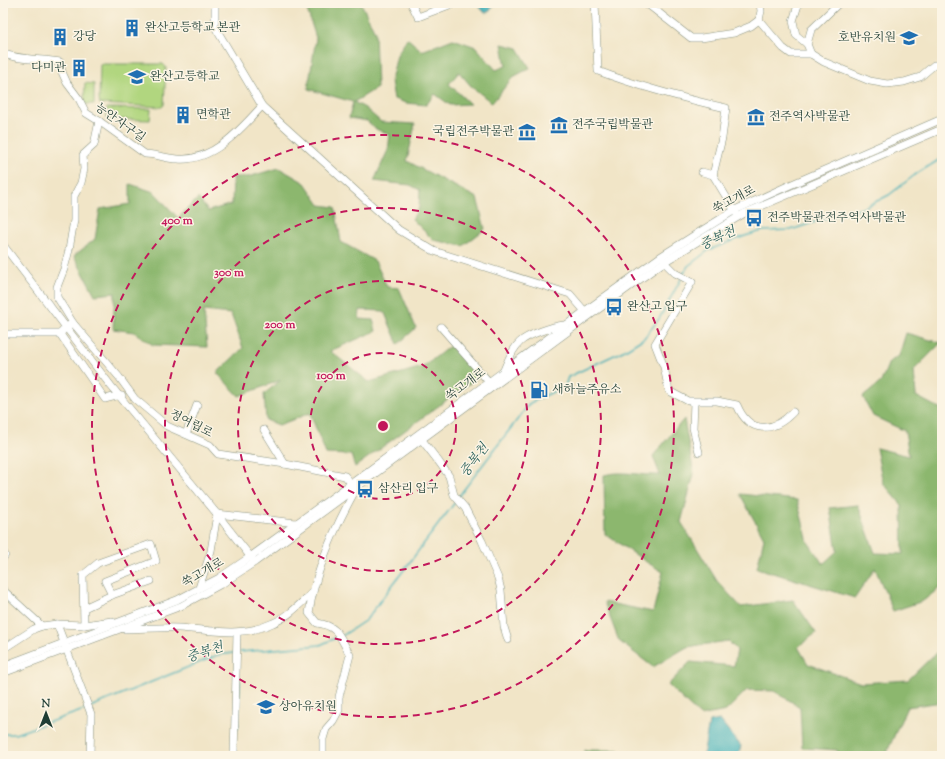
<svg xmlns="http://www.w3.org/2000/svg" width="945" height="759" viewBox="0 0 945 759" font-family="'Sorts Mill Goudy','Noto Serif KR',serif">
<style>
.green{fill:#b1d67f;stroke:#688a5a}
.forest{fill:#8cb76e;stroke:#567a51}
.water{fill:#40b0b8;stroke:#307676}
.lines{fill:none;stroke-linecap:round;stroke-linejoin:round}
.stream{stroke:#40b0b8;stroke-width:1.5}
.minor-casing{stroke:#88917e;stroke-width:8}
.minor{stroke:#fff;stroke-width:7}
.ring{fill:none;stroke:#c2185b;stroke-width:2;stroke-dasharray:7 5}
.labels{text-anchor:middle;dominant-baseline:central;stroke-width:3;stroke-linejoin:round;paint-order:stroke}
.poi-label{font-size:12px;fill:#1f3d34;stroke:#fcf5e5;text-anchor:start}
.street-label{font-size:12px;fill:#1f3d34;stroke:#fcf5e5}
.water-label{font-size:13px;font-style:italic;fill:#29605c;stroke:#fcf5e5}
.centre{fill:#c2185b;stroke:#fcf5e5;stroke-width:2}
.ring-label{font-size:12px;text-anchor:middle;font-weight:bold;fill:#c2185b;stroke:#fcf5e5;stroke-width:3;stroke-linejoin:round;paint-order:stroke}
</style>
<rect width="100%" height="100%" fill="#fcf5e5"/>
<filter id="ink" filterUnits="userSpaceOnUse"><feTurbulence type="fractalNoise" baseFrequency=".025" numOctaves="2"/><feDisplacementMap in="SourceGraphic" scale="8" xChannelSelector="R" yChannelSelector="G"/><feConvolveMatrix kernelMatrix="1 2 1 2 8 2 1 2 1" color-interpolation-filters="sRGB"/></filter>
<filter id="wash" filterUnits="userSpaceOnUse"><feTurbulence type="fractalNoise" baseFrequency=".012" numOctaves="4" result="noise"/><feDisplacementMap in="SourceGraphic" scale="16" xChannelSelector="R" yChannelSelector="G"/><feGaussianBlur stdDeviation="0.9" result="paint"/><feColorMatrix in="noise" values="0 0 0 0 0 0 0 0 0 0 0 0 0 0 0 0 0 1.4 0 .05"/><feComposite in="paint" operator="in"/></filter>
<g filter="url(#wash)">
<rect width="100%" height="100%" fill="#f1e5c7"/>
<g class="green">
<polygon points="101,64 163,64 166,67 164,105 162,107 100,104 99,100 100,65"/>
<polygon points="85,83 94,84 94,104 84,104"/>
<polygon points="107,108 151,109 150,120 107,119"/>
</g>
<g class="forest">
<polygon points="305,3 361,3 375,32 377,88 354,102 365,108 381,122 415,124 407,161 477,198 485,229 463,246 433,240 412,219 419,208 420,190 410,185 374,181 388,150 390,135 376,129 367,121 349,118 353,102 308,89 316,38"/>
<polygon points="407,38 422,51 453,39 476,47 496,70 506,66 502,44 518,48 530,68 513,77 492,103 471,86 459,72 449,84 470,104 450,105 435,94 426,105 406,103 394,99 391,81 397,55"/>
<polygon points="279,168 305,183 320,205 335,207 341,242 375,261 387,287 399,288 416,328 398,344 384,311 360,310 359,319 373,320 376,331 330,351 369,382 423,367 450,346 481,375 355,467 351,455 326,454 310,413 279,425 266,420 264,394 281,380 239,396 217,373 243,348 231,314 204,311 207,347 153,345 134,332 113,329 115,293 95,295 74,256 95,239 100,209 130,204 130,184 154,192 178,218 198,198 208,211 232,204 233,177 248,177"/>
<polygon points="906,333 941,343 914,370 916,396 942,410 942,586 923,601 893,611 875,568 855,598 757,568 764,538 740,494 797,500 808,542 823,564 837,551 830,508 858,505 875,553 903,554 902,505 883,483 876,448 909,456 905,431 873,416 863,397 881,382 889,362 899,356"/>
<path d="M 684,419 L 694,474 L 681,522 L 717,581 L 741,607 L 793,600 L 816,633 L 798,647 L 808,664 L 861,683 L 908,680 L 942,647 L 942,702 L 907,707 L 887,752 L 888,756 L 839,756 L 837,750 L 802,748 L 800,707 L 774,691 L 747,690 L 726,711 L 700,716 L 668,685 L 690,662 L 734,666 L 737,650 L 728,641 L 687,647 L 653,667 L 619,641 L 604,602 L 653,612 L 663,572 L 648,563 L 605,534 L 604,475 C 622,470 641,476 660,475 L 653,456 Z"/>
<polygon points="585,750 618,750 625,756 585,756"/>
</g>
<g class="water">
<polygon points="472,3 494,3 490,11 485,13 478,5"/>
<polygon points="720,720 741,746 738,756 703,756 709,722"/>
</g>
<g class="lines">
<g class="stream">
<polyline points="683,274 688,266 709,250 745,236 762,231 791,230 827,218 863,208 889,195 916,174 942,158"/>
<polyline points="459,496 530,403 565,386 568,377 625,350 644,338 659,319 681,279"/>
<polyline points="342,636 366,620 456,501"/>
<polyline points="240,652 320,645 338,637"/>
<polyline points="90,707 218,655 234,653"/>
<polyline points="238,728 240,681"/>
<polyline points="3,734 15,734 87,709"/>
</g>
</g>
</g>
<g filter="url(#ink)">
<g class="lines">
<g class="minor-casing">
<g id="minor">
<polyline points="215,3 215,27 262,106 399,230 434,251 570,294 588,315"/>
<polyline points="411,3 418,17 452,4"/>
<path d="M 595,3 L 598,71 C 640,87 682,98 726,108 L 722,138 L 713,175"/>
<polyline points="643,3 650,6 691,38 701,38 734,33 751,26 759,20 783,48 791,54 811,54 824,62 870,81 887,84 904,82 920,77 934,65 942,65"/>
<polyline points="798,5 793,21 796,35 807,44"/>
<polyline points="759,20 761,11 760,3"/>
<path d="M 3,53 C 15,60 45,59 60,62 L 62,72 L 67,83 L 79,99 L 86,113 L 99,121 L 145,154 C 156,154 167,159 178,159 C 213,162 241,129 262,106"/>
<polyline points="811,54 807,44 811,30 839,3"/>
<polyline points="702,172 713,175 736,213"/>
<polyline points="3,245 111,386 217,514 253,560"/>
<path d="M 664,262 L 675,273 L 692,282 L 655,344 L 664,367 L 669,391 L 688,401 L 717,401 L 737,405 C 749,434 773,433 793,412"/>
<polyline points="73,323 57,297 57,287 64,269 69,250 74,220 74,196 81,183 84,169 83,155 94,145 99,121"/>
<polyline points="441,327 489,382"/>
<path d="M 3,334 L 60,334 L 105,399 C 111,398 117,395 122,396"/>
<path d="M 60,334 L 66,327 L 73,323 L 119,377 L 135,399 L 167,426 L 210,445 L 218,454 L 285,464 L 345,476 L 356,489 C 335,527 315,570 309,613 L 317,623 C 339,626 340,638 350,655 L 339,697 L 339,710 L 333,721 L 326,729 L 323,739 L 323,756"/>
<path d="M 504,370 C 508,361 512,349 520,342 C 527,335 553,326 564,325"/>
<polyline points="694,402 693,428 699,452"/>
<polyline points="264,430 285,464"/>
<polyline points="186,434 197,405"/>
<polyline points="422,440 439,462 449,476 454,495 465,508 482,541 498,578 501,590 504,627 508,640"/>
<polyline points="3,552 5,555 3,558"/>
<polyline points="199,588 211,551 217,514 296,523"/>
<polyline points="3,590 42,626"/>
<polyline points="84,608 112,595 151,581"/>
<polyline points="57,624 84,625 112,621"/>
<polyline points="84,625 83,575 98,563 151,544 156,561 105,581 112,595"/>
<path d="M 124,629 C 142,629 161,627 179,628 C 212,630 241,638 273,623 C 288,617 300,604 312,593"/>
<polyline points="3,649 34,629 42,626 57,624 91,714 90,756"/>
<polyline points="3,666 177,600 219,578 250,557 352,483 585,311 660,257 698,233 735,210 790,185 942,119"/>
<polyline points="3,673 181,606 223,583 255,562 589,316 664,262 743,214 942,129"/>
<polyline points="234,756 237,633"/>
</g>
</g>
<use href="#minor" class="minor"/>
</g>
</g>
<g class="ring">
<circle cx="383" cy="426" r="73"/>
<circle cx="383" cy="426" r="145"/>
<circle cx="383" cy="426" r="218"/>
<circle cx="383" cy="426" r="291"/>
</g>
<defs>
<g id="building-bare" transform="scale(1.38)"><path d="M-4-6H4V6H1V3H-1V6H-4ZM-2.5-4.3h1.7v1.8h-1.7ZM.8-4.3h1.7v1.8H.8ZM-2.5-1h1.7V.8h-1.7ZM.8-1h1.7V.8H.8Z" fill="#1f6fb2" stroke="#fcf5e5" stroke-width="2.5" paint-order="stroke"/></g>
<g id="school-bare" transform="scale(1.38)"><path d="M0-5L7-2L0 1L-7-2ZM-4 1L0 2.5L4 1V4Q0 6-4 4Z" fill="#1f6fb2" stroke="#fcf5e5" stroke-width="2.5" paint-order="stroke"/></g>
<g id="museum-bare" transform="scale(1.38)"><path d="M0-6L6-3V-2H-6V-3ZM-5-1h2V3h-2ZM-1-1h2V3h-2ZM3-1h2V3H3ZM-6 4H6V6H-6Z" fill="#1f6fb2" stroke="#fcf5e5" stroke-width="2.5" paint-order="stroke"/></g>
<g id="bus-bare" transform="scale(1.38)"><path d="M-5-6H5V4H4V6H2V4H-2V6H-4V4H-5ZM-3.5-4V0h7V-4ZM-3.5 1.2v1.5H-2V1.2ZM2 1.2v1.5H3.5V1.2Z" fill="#1f6fb2" stroke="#fcf5e5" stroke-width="2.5" paint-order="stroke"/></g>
<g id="fuel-bare" transform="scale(1.38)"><path d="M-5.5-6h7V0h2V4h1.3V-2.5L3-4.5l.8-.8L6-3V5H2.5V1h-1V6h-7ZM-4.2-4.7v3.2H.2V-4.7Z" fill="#1f6fb2" stroke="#fcf5e5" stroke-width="2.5" paint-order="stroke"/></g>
</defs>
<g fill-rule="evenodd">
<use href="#building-bare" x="132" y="28"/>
<use href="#building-bare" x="60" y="37"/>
<use href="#school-bare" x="909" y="38"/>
<use href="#building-bare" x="79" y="68"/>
<use href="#school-bare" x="137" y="77"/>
<use href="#building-bare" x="183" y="115"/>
<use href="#museum-bare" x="756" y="117"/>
<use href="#museum-bare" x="559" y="125"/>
<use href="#museum-bare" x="527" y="132"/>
<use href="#bus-bare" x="754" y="218"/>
<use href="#bus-bare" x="614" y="307"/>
<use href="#fuel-bare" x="539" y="390"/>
<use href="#bus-bare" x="365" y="489"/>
<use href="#school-bare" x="266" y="707"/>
</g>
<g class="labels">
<g class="poi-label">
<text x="145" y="28">완산고등학교 본관</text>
<text x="73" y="37">강당</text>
<text x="896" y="38" text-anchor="end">호반유치원</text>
<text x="66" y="68" text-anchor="end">다미관</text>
<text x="150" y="77">완산고등학교</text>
<text x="196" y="115">면학관</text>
<text x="769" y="117">전주역사박물관</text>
<text x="572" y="125">전주국립박물관</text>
<text x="514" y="132" text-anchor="end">국립전주박물관</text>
<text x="767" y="218">전주박물관전주역사박물관</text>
<text x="627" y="307">완산고 입구</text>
<text x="552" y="390">새하늘주유소</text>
<text x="378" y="489">삼산리 입구</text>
<text x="279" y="707">상아유치원</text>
</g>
<g class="street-label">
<text transform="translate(120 123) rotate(35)">능안자구길</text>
<text transform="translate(734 200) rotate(-28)">쑥고개로</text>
<text transform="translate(466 385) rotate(-37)">쑥고개로</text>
<text transform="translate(191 424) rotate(27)">정여립로</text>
<text transform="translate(203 573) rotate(-30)">쑥고개로</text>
</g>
<g class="water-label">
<text transform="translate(718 239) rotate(-25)">중복천</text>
<text transform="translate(475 461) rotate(-53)">중복천</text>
<text transform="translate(205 653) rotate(-18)">중복천</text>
</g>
</g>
<circle cx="383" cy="426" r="6" class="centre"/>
<g class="ring-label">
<text x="177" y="224">400 m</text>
<text x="229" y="276">300 m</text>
<text x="280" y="328">200 m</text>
<text x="331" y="379">100 m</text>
</g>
<rect width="945" height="759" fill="none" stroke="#fcf5e5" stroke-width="16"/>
<g transform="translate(46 713)" stroke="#fcf5e5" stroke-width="3" paint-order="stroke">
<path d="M0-3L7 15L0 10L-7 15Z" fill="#1f3d34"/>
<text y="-6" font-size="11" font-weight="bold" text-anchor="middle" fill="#1f3d34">N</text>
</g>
</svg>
